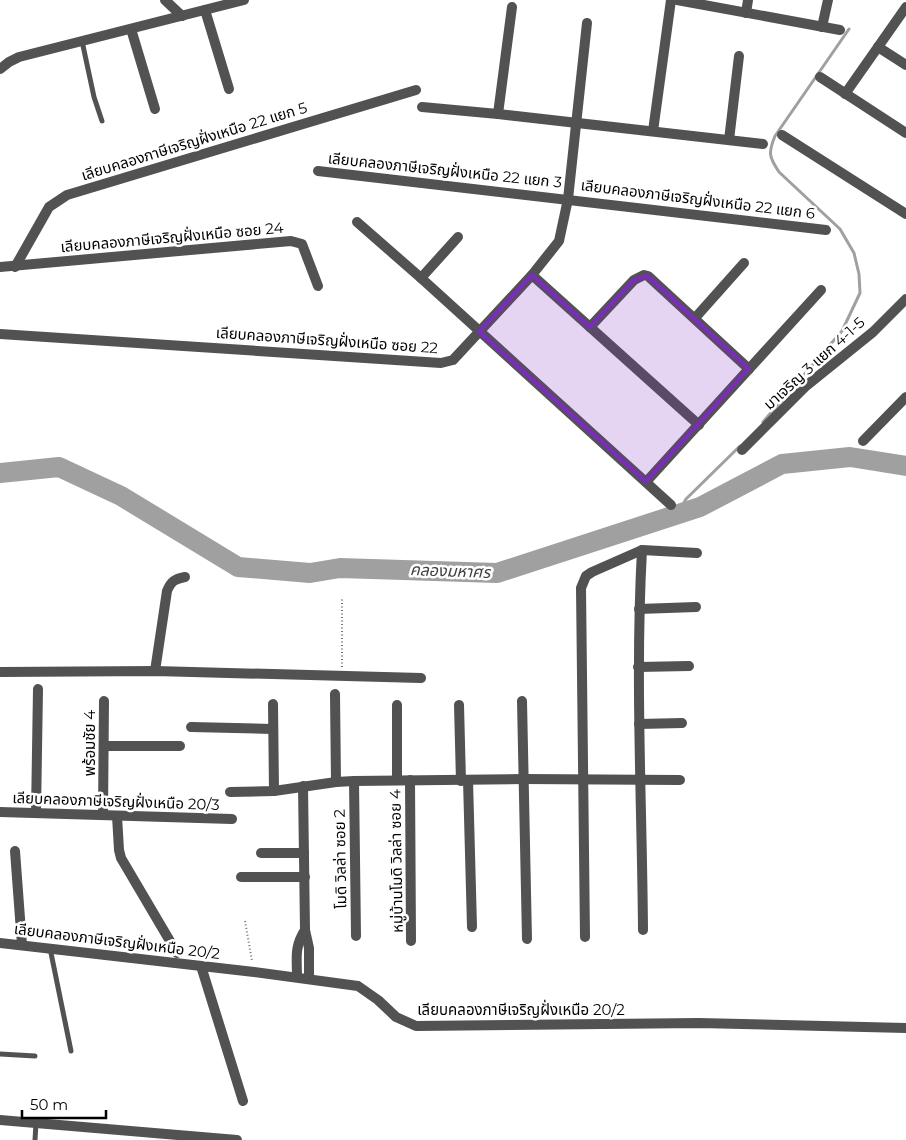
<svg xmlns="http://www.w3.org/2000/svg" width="906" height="1140" viewBox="0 0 906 1140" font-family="Montserrat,'Noto Sans Thai',sans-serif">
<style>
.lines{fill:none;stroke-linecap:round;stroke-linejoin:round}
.stream{stroke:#a0a0a0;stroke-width:3}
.river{stroke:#a0a0a0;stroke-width:20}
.path{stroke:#747474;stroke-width:2;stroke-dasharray:1 2.5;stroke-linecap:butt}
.lane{stroke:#525252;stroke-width:5}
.street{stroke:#525252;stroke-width:10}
.marked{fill:#7b2cbf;fill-opacity:0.2;stroke:#7b2cbf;stroke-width:4;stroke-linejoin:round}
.labels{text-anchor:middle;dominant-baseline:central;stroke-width:5;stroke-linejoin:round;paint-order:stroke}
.street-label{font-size:15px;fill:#000;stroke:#fff}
.water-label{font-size:16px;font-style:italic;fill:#414141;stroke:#fff}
</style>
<rect width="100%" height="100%" fill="#fff"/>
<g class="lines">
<g class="stream">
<path d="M 763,422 L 842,331 L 860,293 L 859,274 L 854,253 L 840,229 L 779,172 C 769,157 768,153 775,136 L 849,29"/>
<polyline points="678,514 686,499 740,446"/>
</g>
<polyline class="river" points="0,473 59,467 121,496 238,567 310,573 340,568 497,573 700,507 782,464 850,457 906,466"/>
<g class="path">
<polyline points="342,667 342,599"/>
<polyline points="245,921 252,961"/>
</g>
<g class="lane">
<polyline points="82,41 94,97 102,121"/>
<polyline points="50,948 71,1051"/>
<polyline points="0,1054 35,1056"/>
<polyline points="35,1140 36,1123"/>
</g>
<g class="street">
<polyline points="165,0 182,16"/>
<polyline points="677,0 840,30"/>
<polyline points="205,10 229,89"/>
<polyline points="746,13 748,0"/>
<polyline points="822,27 828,0"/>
<polyline points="131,29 155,109"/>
<polyline points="878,47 906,65"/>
<polyline points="0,69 9,62 19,57 244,0"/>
<polyline points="820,77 906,133"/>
<polyline points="845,94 906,7"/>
<polyline points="422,107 498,114 763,144"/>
<polyline points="498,114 512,7"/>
<polyline points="653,131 671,0"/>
<polyline points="782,135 906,214"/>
<polyline points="729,140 739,56"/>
<polyline points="318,171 826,230"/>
<polyline points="357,222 421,278 671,505"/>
<polyline points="0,267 291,241 302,244 318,286"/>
<polyline points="15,267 49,207 67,195 416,90"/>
<polyline points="532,275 699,425"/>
<polyline points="421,278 458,237"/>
<polyline points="695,318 744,263"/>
<polyline points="590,327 634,280 644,275 648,276 749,369"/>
<polyline points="0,334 441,363 453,360 532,275 559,241 568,199 587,23"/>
<polyline points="863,441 906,397"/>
<polyline points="742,450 806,386 873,332 906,299"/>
<polyline points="646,482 821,290"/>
<path d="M 642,550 C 635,676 642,803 643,930"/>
<polyline points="639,609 696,607"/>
<polyline points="638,667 689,666"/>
<path d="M 155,671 L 167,591 C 171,581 175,579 185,577"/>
<polyline points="0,672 155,671 421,678"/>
<polyline points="335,694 336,782"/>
<polyline points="522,701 527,939"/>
<polyline points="273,704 274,791"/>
<polyline points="397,705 397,780"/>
<polyline points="459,705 461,781"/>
<polyline points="639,724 682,723"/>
<polyline points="191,727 272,729"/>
<polyline points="104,746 180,746"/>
<polyline points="410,780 411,941"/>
<polyline points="468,780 472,927"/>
<polyline points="354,781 356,936"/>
<polyline points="303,786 305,930 309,948 309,979"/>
<polyline points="230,792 274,791 336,782 354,781 524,779 680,780"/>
<polyline points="0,812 232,819"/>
<polyline points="36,813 38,689"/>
<polyline points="103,815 104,701"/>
<polyline points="117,816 119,850 121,858 177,953"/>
<polyline points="15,851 22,945"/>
<polyline points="261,853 304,853"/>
<polyline points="241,877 305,877"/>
<polyline points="585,937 581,588 586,576 592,572 642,550 697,553"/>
<polyline points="0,943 254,972 358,986 378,1000 396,1017 416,1026 699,1023 906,1028"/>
<polyline points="201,966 243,1101"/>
<path d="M 297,977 C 297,958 294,947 305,930"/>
<polyline points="0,1120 237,1140"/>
</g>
</g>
<path class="marked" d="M 532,275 L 590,327 L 634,280 L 648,276 L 749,369 L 646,482 L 479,332 Z"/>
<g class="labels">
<g class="street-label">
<text transform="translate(194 141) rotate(-17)">เลียบคลองภาษีเจริญฝั่งเหนือ 22 แยก 5</text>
<text transform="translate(445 170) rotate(6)">เลียบคลองภาษีเจริญฝั่งเหนือ 22 แยก 3</text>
<text transform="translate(698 199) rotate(7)">เลียบคลองภาษีเจริญฝั่งเหนือ 22 แยก 6</text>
<text transform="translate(172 237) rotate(-5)">เลียบคลองภาษีเจริญฝั่งเหนือ ซอย 24</text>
<text transform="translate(327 340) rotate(4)">เลียบคลองภาษีเจริญฝั่งเหนือ ซอย 22</text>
<text transform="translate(814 363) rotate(-42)">มาเจริญ 3 แยก 4-1-5</text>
<text transform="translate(89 743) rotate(-90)">พร้อมชัย 4</text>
<text transform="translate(116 801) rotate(2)">เลียบคลองภาษีเจริญฝั่งเหนือ 20/3</text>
<text transform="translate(340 859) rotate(-91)">โมดิ วิลล่า ซอย 2</text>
<text transform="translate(396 861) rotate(-91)">หมู่บ้านโมดิ วิลล่า ซอย 4</text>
<text transform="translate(117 941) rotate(7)">เลียบคลองภาษีเจริญฝั่งเหนือ 20/2</text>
<text x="521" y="1009">เลียบคลองภาษีเจริญฝั่งเหนือ 20/2</text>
</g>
<g class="water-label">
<text transform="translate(450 571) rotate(2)">คลองมหาศร</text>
</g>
</g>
<path d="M22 1110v8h84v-8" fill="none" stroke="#000000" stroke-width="2.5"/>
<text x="30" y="1110" font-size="15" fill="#000000" stroke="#ffffff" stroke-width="4" paint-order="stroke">50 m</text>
</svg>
